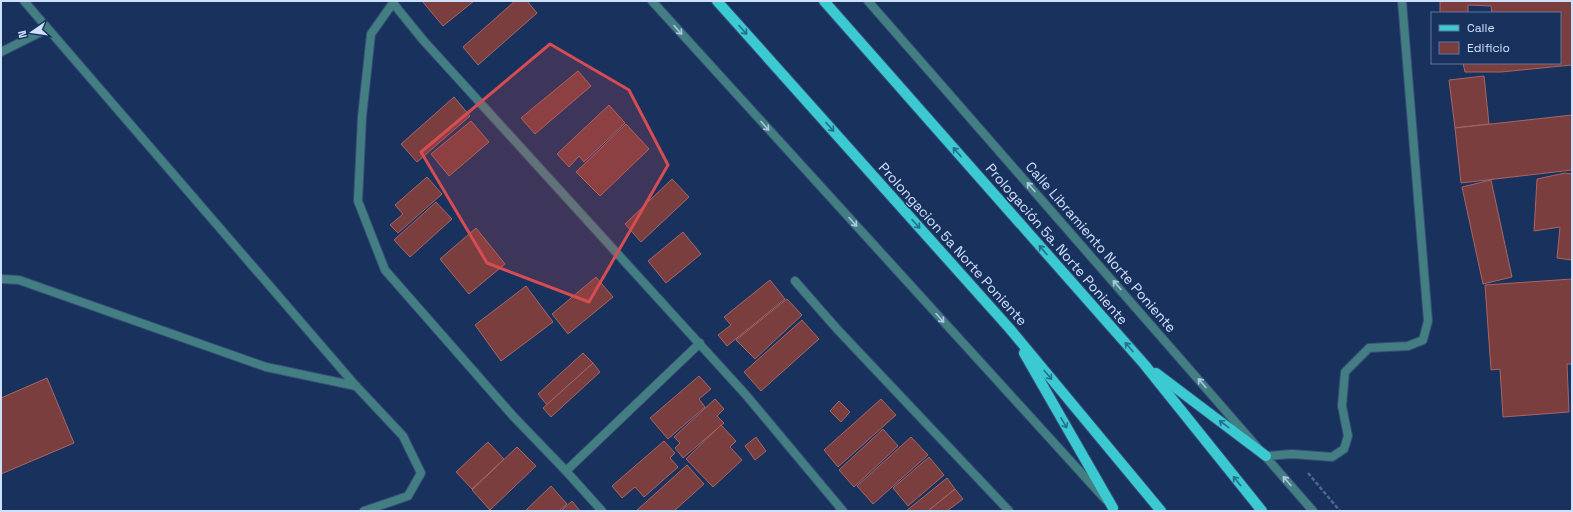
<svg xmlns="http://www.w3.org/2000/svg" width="1573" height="512" viewBox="0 0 1573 512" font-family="'Space Grotesk',sans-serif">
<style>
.building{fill:#7b3e3e;stroke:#a76664}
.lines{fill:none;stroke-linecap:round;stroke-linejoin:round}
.minor-casing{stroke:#354d76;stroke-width:10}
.tertiary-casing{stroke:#354d76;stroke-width:10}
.primary-casing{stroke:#354d76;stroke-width:12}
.path{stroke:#50668d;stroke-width:2.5;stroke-dasharray:4 2;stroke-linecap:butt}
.minor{stroke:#437e82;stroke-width:8}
.tertiary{stroke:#437e82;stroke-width:8}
.primary{stroke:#3bc9d2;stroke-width:10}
.oneway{stroke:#acc8de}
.oneway2{stroke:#266e8c}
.marked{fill:#d54d52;fill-opacity:0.2;stroke:#d54d52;stroke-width:3;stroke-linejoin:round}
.labels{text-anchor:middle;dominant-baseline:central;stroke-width:3;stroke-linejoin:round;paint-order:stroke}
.street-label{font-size:14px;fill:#cfe0fc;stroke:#18315d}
</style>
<rect width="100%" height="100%" fill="#18315d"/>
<g class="building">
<polygon points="422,1 474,1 443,26"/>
<polygon points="515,1 527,1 537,13 478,65 463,47"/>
<polygon points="1440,1 1572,1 1572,65 1501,72 1465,72 1463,63 1560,63 1560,13 1492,13 1491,6 1468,5 1468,13 1440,13"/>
<polygon points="578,71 591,86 535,134 521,118"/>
<polygon points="1484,76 1489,124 1455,128 1449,80"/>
<polygon points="454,97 470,116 417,162 401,144"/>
<polygon points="609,105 625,123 584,162 579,156 569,167 557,154"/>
<polygon points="1572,115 1572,170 1461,183 1455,128"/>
<polygon points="471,121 489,142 449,176 431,154"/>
<polygon points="626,124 649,149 600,196 576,172"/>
<polygon points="1565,173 1572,174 1572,260 1557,258 1560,227 1534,231 1537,179"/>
<polygon points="427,177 442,194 398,233 390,225 403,214 395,205"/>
<polygon points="672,179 689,197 641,242 625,224"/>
<polygon points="1491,180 1512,277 1483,284 1462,187"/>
<polygon points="436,202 452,219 410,257 394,240"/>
<polygon points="476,228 505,264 469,294 440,259"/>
<polygon points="683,232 701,254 666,283 648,261"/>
<polygon points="596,277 613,297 568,334 552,314"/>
<polygon points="1572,279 1572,364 1567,364 1569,412 1503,417 1500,369 1491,370 1485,285"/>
<polygon points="770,280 785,299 727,346 718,335 731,325 724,317"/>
<polygon points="526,286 553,322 501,361 475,325"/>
<polygon points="787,299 802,315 755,359 736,340"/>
<polygon points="802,320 819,339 761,391 744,372"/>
<polygon points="583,353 593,363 547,405 538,394"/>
<polygon points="593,363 600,372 551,417 543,408"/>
<polygon points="699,376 711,389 699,399 705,407 668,439 650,418"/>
<polygon points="47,378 74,443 1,474 1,398"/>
<polygon points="715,399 724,409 717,416 724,423 683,458 675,448 680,443 674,437"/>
<polygon points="881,399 896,415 838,467 824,450"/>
<polygon points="839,401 850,412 841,422 830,411"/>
<polygon points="721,425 736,441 730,447 742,460 713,487 686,459"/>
<polygon points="883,429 898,446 854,487 839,470"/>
<polygon points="756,437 766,451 755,460 745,446"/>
<polygon points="911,437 928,455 873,504 857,486"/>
<polygon points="664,441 675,453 670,458 678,467 644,497 635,487 622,498 612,486"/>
<polygon points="488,442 504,459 472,489 456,472"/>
<polygon points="517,447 536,466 490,510 472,490"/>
<polygon points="929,457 944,475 908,506 893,488"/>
<polygon points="687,465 704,484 674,511 636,511"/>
<polygon points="947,478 955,489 928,511 906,511"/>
<polygon points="551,486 567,504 559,511 525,511"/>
<polygon points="955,489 963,499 947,511 928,511"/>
<polygon points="572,501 580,511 561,511"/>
</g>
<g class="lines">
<g class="minor-casing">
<g id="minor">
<polyline points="24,1 356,386 403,436 421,473 408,496 364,511"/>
<polyline points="1,52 47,29"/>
<polyline points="1,279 19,280 266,367 356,386"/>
<polyline points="795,281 837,329 1009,511"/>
<polyline points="1266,456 1292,454 1332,457 1344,449 1348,436 1342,406 1345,372 1369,348 1408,346 1423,340 1428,321 1402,1"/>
<polyline points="566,471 700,343"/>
<polyline points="602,511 566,471 513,416 385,270 358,201 362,117 371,34 393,3 423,40 746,395 843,511"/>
</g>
</g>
<g class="tertiary-casing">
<g id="tertiary">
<polyline points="652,1 1105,499"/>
<polyline points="868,1 1313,511"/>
</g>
</g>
<g class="primary-casing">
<g id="primary">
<polyline points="717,1 1010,329 1161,511"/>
<polyline points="824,1 1144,364 1262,511"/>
<polyline points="1024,353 1113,508"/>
<polyline points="1156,373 1266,456"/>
</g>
</g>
<polyline class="path" points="1308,473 1340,511"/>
<use href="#minor" class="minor"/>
<use href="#tertiary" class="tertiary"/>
<use href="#primary" class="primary"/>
</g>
<defs><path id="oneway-shaft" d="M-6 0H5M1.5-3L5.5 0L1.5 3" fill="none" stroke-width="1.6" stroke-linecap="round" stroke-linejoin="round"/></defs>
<g class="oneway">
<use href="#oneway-shaft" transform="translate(678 30) rotate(48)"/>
<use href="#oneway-shaft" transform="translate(765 126) rotate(48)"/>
<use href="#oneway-shaft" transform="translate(1031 187) rotate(-131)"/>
<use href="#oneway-shaft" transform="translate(853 222) rotate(48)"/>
<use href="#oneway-shaft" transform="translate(1117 285) rotate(-131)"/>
<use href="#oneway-shaft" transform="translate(940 318) rotate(48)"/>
<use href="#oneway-shaft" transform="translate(1202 383) rotate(-131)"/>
<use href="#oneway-shaft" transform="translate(1287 481) rotate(-131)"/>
</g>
<g class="oneway2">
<use href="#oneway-shaft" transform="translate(743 30) rotate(48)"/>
<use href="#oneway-shaft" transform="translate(830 127) rotate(48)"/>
<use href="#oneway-shaft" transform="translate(957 152) rotate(-131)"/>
<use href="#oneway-shaft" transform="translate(916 224) rotate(48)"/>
<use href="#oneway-shaft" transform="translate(1043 250) rotate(-131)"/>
<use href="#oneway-shaft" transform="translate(1129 347) rotate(-131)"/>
<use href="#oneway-shaft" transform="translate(1048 375) rotate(50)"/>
<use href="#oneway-shaft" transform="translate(1064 423) rotate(60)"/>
<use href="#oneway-shaft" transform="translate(1224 424) rotate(-143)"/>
<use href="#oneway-shaft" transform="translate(1237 481) rotate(-129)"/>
</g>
<path class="marked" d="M 550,44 L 629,90 L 668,165 L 589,302 L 487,263 L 421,152 Z"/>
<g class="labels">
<g class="street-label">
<text transform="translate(953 244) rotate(48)">Prolongacion 5a Norte Poniente</text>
<text transform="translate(1057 244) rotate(49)">Prologación 5a. Norte Poniente</text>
<text transform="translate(1101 247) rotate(49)">Calle Libramiento Norte Poniente</text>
</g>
</g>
<rect width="1573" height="512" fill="none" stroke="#cfe0fc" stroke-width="4"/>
<rect x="1431" y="12" width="130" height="52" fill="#18315d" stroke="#61779d"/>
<rect x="1439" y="25" width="20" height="6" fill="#3bc9d2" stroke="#61779d"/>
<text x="1467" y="32" font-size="12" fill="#cfe0fc">Calle</text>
<rect x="1439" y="42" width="20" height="12" fill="#7b3e3e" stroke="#61779d"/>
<text x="1467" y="52" font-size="12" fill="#cfe0fc">Edificio</text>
<g transform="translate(32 32) rotate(257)" stroke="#18315d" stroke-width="3" paint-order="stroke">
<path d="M0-3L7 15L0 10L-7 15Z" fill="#cfe0fc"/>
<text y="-6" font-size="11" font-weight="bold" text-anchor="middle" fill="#cfe0fc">N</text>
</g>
</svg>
